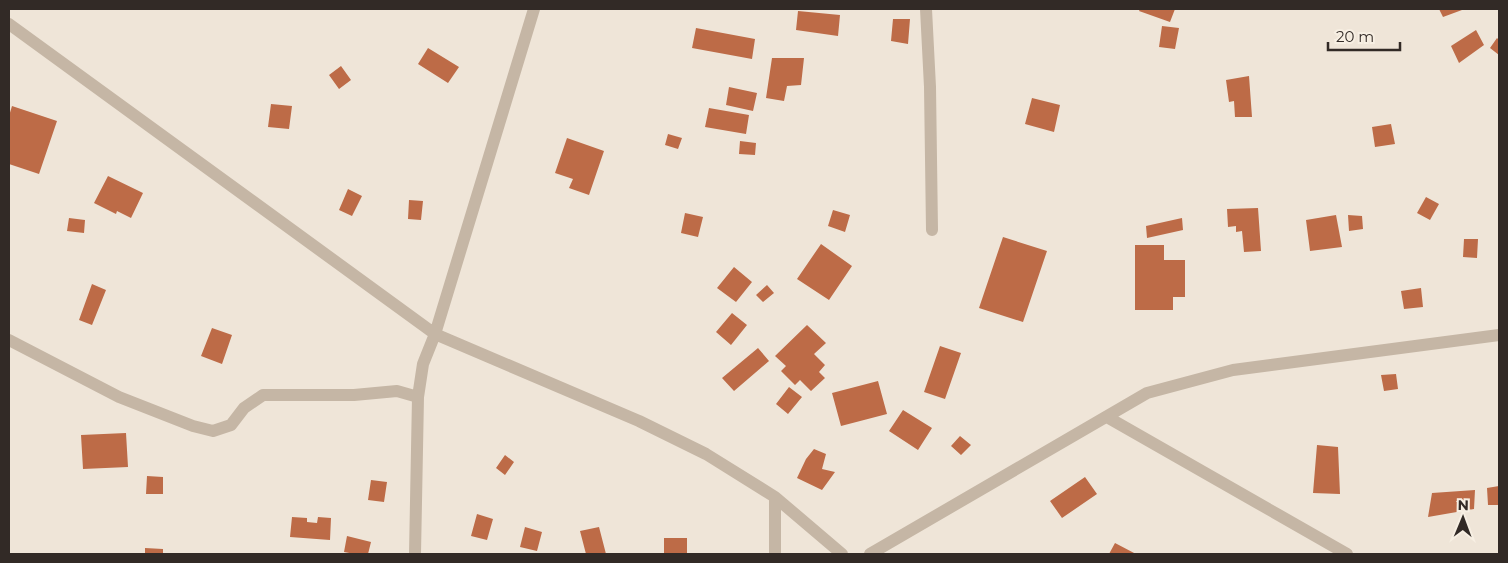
<svg xmlns="http://www.w3.org/2000/svg" width="1508" height="563" viewBox="0 0 1508 563" font-family="Montserrat,sans-serif">
<style>
.building{fill:#bd6b47}
.lines{fill:none;stroke-linecap:round;stroke-linejoin:round}
.minor{stroke:#c5b6a5;stroke-width:12}
</style>
<rect width="100%" height="100%" fill="#efe5d8"/>
<!-- building -->
<path class="building" d="M 1140,9 L 1175,9 L 1170,22 L 1139,11 Z
M 1439,9 L 1461,9 L 1462,10 L 1443,17 Z
M 798,11 L 840,15 L 838,36 L 796,30 Z
M 893,19 L 910,19 L 908,44 L 891,41 Z
M 1162,26 L 1179,28 L 1175,49 L 1159,47 Z
M 696,28 L 755,39 L 752,59 L 692,48 Z
M 1476,30 L 1484,45 L 1459,63 L 1451,46 Z
M 1497,38 L 1499,40 L 1499,55 L 1490,48 Z
M 428,48 L 459,67 L 448,83 L 418,64 Z
M 772,58 L 804,58 L 801,85 L 787,86 L 784,101 L 766,98 Z
M 341,66 L 351,80 L 339,89 L 329,75 Z
M 1249,76 L 1252,117 L 1235,117 L 1234,101 L 1229,102 L 1226,80 Z
M 729,87 L 757,93 L 753,111 L 726,105 Z
M 1032,98 L 1060,105 L 1054,132 L 1025,124 Z
M 271,104 L 292,106 L 289,129 L 268,127 Z
M 12,106 L 57,121 L 39,174 L 9,164 L 9,116 Z
M 709,108 L 749,115 L 746,134 L 705,127 Z
M 1391,124 L 1395,144 L 1375,147 L 1372,127 Z
M 668,134 L 682,138 L 678,149 L 665,145 Z
M 567,138 L 604,151 L 589,195 L 569,188 L 573,179 L 555,173 Z
M 740,141 L 756,143 L 755,155 L 739,154 Z
M 108,176 L 143,193 L 131,218 L 117,211 L 116,214 L 94,203 Z
M 348,189 L 362,196 L 352,216 L 339,210 Z
M 1426,197 L 1439,204 L 1430,220 L 1417,213 Z
M 409,200 L 423,201 L 421,220 L 408,219 Z
M 1258,208 L 1261,251 L 1244,252 L 1242,231 L 1236,232 L 1236,226 L 1228,227 L 1227,209 Z
M 833,210 L 850,215 L 845,232 L 828,226 Z
M 685,213 L 703,217 L 698,237 L 681,233 Z
M 1336,215 L 1342,247 L 1310,251 L 1306,220 Z
M 1348,215 L 1362,216 L 1363,229 L 1349,231 Z
M 69,218 L 85,220 L 84,233 L 67,231 Z
M 1182,218 L 1183,230 L 1147,238 L 1146,226 Z
M 1003,237 L 1047,251 L 1023,322 L 979,308 Z
M 1464,239 L 1478,239 L 1477,258 L 1463,257 Z
M 821,244 L 852,266 L 829,300 L 797,279 Z
M 1135,245 L 1164,245 L 1164,260 L 1185,260 L 1185,297 L 1173,297 L 1173,310 L 1135,310 Z
M 734,267 L 752,282 L 736,302 L 717,288 Z
M 92,284 L 106,290 L 92,325 L 79,320 Z
M 767,285 L 774,293 L 763,302 L 756,295 Z
M 1421,288 L 1423,307 L 1404,309 L 1401,291 Z
M 732,313 L 747,325 L 731,345 L 716,332 Z
M 807,325 L 826,343 L 814,354 L 825,365 L 819,372 L 825,378 L 811,391 L 800,380 L 795,385 L 781,371 L 786,366 L 775,356 Z
M 212,328 L 232,335 L 222,364 L 201,356 Z
M 940,346 L 961,353 L 945,399 L 924,392 Z
M 758,348 L 769,361 L 734,391 L 722,378 Z
M 1396,374 L 1398,389 L 1384,391 L 1381,375 Z
M 878,381 L 887,414 L 841,426 L 832,393 Z
M 789,387 L 802,397 L 788,414 L 776,404 Z
M 903,410 L 932,428 L 918,450 L 889,431 Z
M 126,433 L 128,467 L 83,469 L 81,435 Z
M 960,436 L 971,445 L 961,455 L 951,446 Z
M 1317,445 L 1338,447 L 1340,494 L 1313,493 Z
M 814,449 L 826,454 L 822,469 L 835,472 L 822,490 L 797,478 L 806,459 Z
M 505,455 L 514,462 L 505,475 L 496,468 Z
M 147,476 L 163,477 L 163,494 L 146,494 Z
M 1085,477 L 1097,494 L 1062,518 L 1050,501 Z
M 371,480 L 387,482 L 384,502 L 368,500 Z
M 1499,486 L 1499,505 L 1488,505 L 1487,488 Z
M 1475,490 L 1474,509 L 1428,517 L 1432,493 Z
M 477,514 L 493,519 L 487,540 L 471,536 Z
M 292,517 L 307,518 L 307,522 L 317,523 L 318,517 L 331,518 L 330,540 L 290,537 Z
M 525,527 L 542,532 L 537,551 L 520,547 Z
M 599,527 L 606,554 L 586,554 L 580,531 Z
M 347,536 L 371,542 L 368,554 L 355,554 L 344,552 Z
M 664,538 L 687,538 L 687,554 L 664,554 Z
M 1115,543 L 1136,554 L 1109,554 Z
M 145,548 L 163,549 L 163,554 L 145,554 Z"/>
<g class="lines">
<!-- minor -->
<path class="minor" d="M 926,9 L 930,87 L 932,230
M 9,24 L 435,334 L 639,421 L 706,454 L 775,497 L 842,554
M 9,340 L 119,397 L 193,426 L 213,431 L 231,425 L 244,408 L 263,395 L 354,395 L 397,391 L 418,397
M 1107,417 L 1347,554
M 775,497 L 775,554
M 415,554 L 418,397 L 423,364 L 435,334 L 534,9
M 870,554 L 1147,393 L 1233,370 L 1499,335"/>
</g>
<!-- border -->
<rect width="1508" height="563" fill="none" stroke="#322a26" stroke-width="20"/>
<!-- north arrow -->
<g transform="translate(1463 518) rotate(1)" stroke="#f7efe3" stroke-width="4" paint-order="stroke">
<path d="M0-4L9 19L0 12L-9 19Z" fill="#322a26"/>
<text y="-8" font-size="14" font-weight="bold" text-anchor="middle" fill="#322a26">N</text>
</g>
<!-- scale -->
<path d="M1328 42v8h72v-8" fill="none" stroke="#322a26" stroke-width="2.5"/>
<text x="1336" y="42" font-size="15" fill="#322a26" stroke="#f7efe3" stroke-width="4" paint-order="stroke">20 m</text>
</svg>
